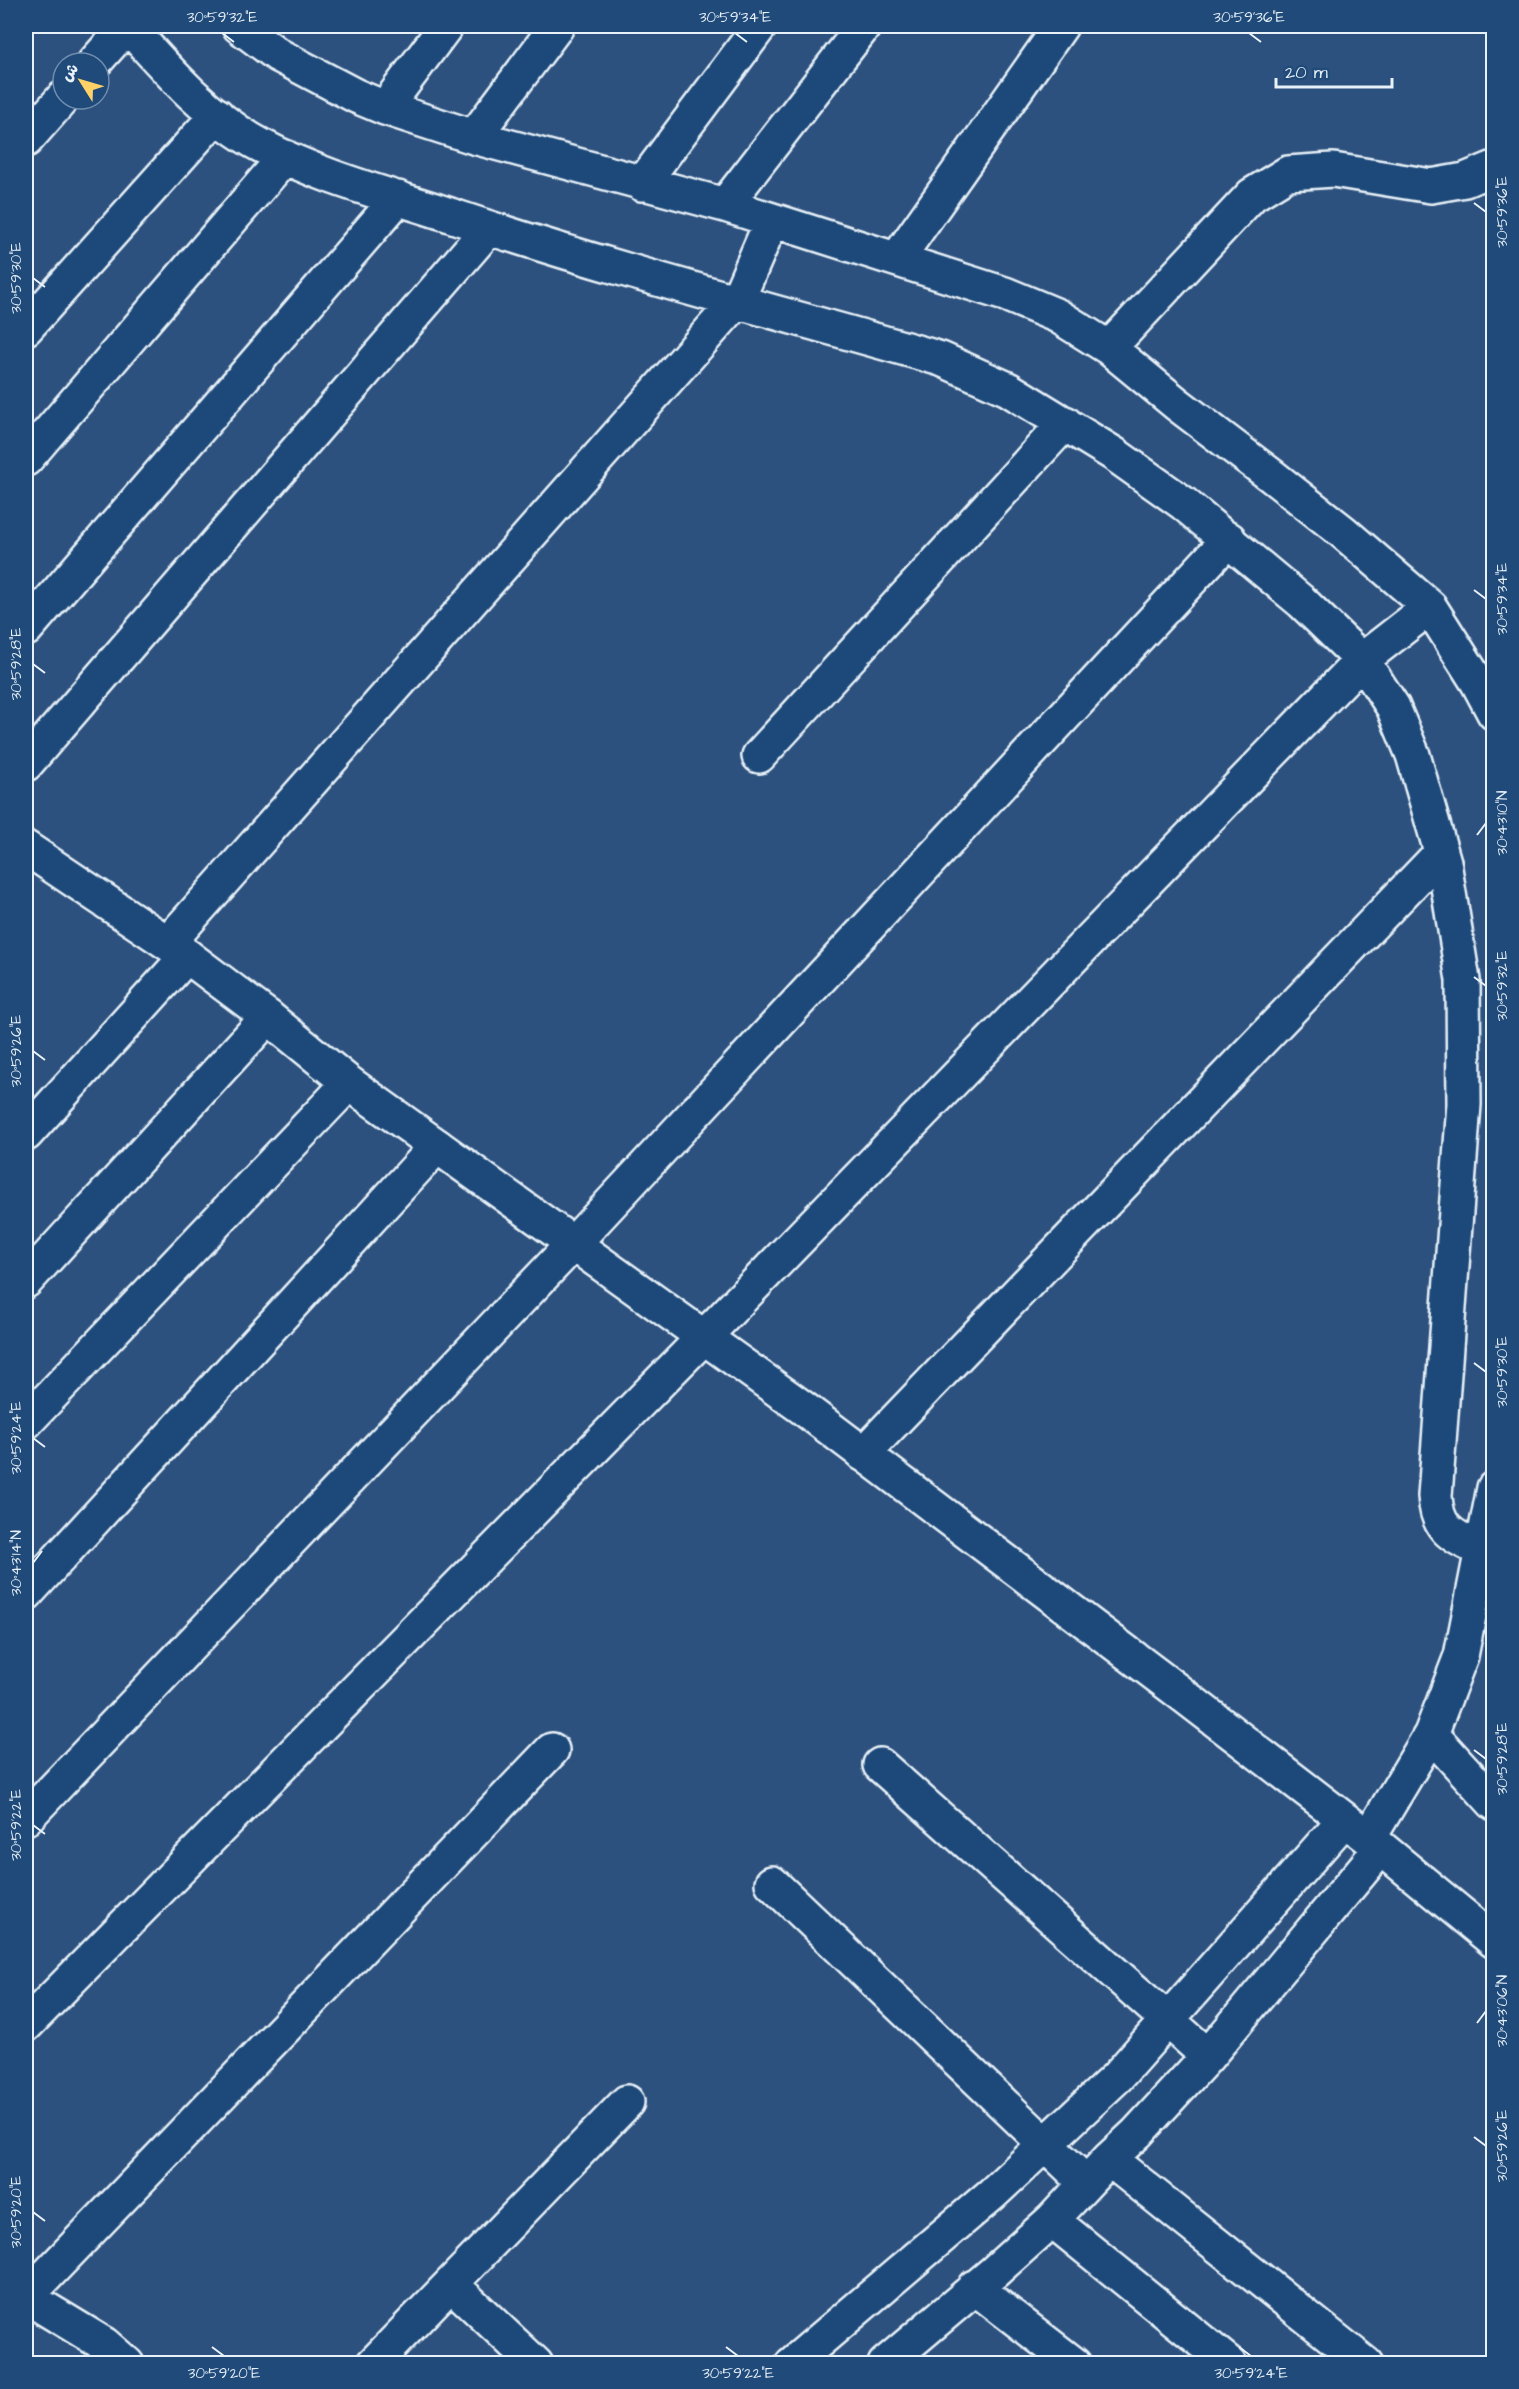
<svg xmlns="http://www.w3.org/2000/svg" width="1519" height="2389" viewBox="0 0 1519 2389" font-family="'Architects Daughter','Playpen Sans Arabic',sans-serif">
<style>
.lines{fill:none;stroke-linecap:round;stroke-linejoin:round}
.minor-casing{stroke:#e8f1f8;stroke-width:38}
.primary-casing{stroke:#e8f1f8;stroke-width:38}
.minor{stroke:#1f4a7a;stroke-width:33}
.primary{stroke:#1f4a7a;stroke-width:33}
.ticks{fill:none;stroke:#e8f1f8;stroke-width:2}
.neatline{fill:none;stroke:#e8f1f8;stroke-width:2}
.ticks-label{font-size:15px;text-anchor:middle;fill:#e8f1f8}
</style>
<rect width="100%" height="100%" fill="#2d517e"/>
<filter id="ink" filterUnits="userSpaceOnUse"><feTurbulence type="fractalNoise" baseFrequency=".0167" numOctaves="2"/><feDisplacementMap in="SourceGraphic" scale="12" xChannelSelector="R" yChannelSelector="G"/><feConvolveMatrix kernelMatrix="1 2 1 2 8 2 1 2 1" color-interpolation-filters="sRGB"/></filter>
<g filter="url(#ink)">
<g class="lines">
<defs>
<path id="minor" d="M 128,26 C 167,70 209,118 262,146 C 322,178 390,195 453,216 C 614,270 778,312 941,359 L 1008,389 L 1114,454 L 1183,503 L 1302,602 L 1362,660 L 1393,707 L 1413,755 L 1444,862 L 1463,980 L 1464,1104 L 1435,1496 C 1437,1532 1454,1536 1483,1551
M 239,26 L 278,55 L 356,96 L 385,108 L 474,137 L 725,205 L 1005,294 L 1058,316 L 1109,348 L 1177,404 L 1272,476 L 1343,532 L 1430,607 L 1478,683 L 1494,713
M 94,63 L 127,26
M 385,108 L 446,26
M 474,137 L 557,26
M 26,140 L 63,98
M 642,184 L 760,26
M 725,205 L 864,26
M 897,259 L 1061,26
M 26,328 L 217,115
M 1109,348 L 1252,195 L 1288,173 L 1333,170 L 1431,186 L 1465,180 L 1494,168
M 26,459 L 285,157
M 26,629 L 398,198
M 759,756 L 1065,423
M 26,764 L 489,228
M 168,943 L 737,301 L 772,220
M 26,1134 L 187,956
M 26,1281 L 268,1017
M 26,1422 L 349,1083
M 863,1454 L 1441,853
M 26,1594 L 437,1146
M 1431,1734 L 1494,1803
M 880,1765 L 1208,2056
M 26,1818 L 572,1245 L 1229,539
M 1369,1838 L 1431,1734 L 1461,1656 L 1494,1488
M 772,1883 L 1086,2183
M 26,2025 L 704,1337 L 1362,660 L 1430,607
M 1109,2159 L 1366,2364
M 1052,2220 L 1230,2364
M 451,2284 L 536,2364
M 974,2287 L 1074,2364
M 28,2295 L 552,1750
M 26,2303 L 38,2304 L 104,2344 L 127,2364
M 373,2364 L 627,2102
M 792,2364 L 992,2194 L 1117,2077 L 1344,1820
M 885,2364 L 994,2272 L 1052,2220 L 1109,2159 L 1137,2133 L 1208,2056 L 1381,1848"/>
<path id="primary" d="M 26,848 L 187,956 L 268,1017 L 349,1083 L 803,1408 L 1179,1692 L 1369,1838 L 1494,1941"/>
</defs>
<!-- minor casing -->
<use href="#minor" class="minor-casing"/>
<!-- primary casing -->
<use href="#primary" class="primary-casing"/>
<!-- minor -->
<use href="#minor" class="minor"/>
<!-- primary -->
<use href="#primary" class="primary"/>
</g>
</g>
<!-- ticks -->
<path class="ticks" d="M 222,33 L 234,42M 735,33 L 747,42M 1249,33 L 1261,42M 1474,203 L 1486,212M 33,278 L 45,287M 1474,590 L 1486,599M 33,664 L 45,673M 1477,835 L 1486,823M 1474,977 L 1486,986M 33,1051 L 45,1060M 1474,1363 L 1486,1372M 33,1438 L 45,1447M 33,1563 L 42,1551M 1474,1750 L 1486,1759M 33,1825 L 45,1834M 1477,2023 L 1486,2011M 1474,2137 L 1486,2146M 33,2212 L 45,2221M 212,2347 L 224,2356M 726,2347 L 738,2356M 1239,2347 L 1251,2356"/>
<!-- margin -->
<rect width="1519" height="2389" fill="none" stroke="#1f4a7a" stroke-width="66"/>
<!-- north arrow -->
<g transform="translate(81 81) rotate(307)"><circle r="28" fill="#1f4a7a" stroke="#6f8dac" stroke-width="1.5"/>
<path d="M0-4.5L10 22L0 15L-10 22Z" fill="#ffd166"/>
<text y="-9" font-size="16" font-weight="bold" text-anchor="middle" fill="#e8f1f8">ش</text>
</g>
<!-- scale -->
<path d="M1276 78v9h116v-9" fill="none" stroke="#e8f1f8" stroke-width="3"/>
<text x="1285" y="78" font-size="18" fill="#e8f1f8" stroke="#1f4a7a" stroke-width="4.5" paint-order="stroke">20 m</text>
<rect x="33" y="33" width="1453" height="2323" class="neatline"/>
<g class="ticks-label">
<text x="222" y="22">30°59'32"E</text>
<text x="735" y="22">30°59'34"E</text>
<text x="1249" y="22">30°59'36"E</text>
<text transform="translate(1502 212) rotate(-90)" y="5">30°59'36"E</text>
<text transform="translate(16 278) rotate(-90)" y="5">30°59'30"E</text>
<text transform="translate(1502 599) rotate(-90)" y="5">30°59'34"E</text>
<text transform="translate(16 664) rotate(-90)" y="5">30°59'28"E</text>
<text transform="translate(1502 823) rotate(-90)" y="5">30°43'10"N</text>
<text transform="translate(1502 986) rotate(-90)" y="5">30°59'32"E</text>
<text transform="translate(16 1051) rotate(-90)" y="5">30°59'26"E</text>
<text transform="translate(1502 1372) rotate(-90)" y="5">30°59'30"E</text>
<text transform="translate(16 1438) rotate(-90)" y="5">30°59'24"E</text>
<text transform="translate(16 1563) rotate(-90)" y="5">30°43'14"N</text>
<text transform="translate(1502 1759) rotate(-90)" y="5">30°59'28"E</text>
<text transform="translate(16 1825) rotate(-90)" y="5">30°59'22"E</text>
<text transform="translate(1502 2011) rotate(-90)" y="5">30°43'06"N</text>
<text transform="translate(1502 2146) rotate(-90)" y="5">30°59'26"E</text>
<text transform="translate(16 2212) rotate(-90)" y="5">30°59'20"E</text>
<text x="224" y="2378">30°59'20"E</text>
<text x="738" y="2378">30°59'22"E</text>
<text x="1251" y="2378">30°59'24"E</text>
</g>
</svg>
